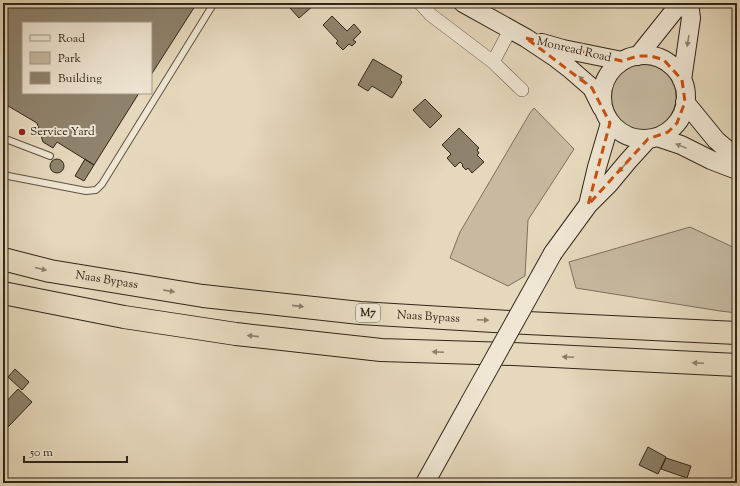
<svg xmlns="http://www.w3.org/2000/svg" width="740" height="486" viewBox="0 0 740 486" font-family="'Sorts Mill Goudy',serif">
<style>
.green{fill:#c7baa0;stroke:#7c705c}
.building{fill:#8f836d;stroke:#302618}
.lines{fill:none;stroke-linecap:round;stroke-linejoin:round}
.lane-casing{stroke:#5e5241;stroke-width:8}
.street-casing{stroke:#5e5241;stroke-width:14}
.secondary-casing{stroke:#302618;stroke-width:20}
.highway-casing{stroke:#302618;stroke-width:24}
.lane{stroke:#efe6d3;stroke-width:6}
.street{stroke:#efe6d3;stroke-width:13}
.secondary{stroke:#efe6d3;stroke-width:18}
.highway{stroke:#e6d8bc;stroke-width:22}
.secondary-bridge-casing{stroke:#302618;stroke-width:20;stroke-linecap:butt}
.secondary-bridge{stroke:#efe6d3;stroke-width:18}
.oneway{fill:#908676}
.oneway2{fill:#8b7f6a}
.marked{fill:none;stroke:#cc510e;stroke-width:3;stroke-dasharray:8 5;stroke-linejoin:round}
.poi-dot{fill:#8f2418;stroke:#efe6d3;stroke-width:1.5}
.labels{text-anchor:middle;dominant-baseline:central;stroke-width:4;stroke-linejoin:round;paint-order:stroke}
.shield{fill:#efe6d3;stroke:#696050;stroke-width:1}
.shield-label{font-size:11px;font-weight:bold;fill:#302618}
.street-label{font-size:12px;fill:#302618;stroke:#efe6d3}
.poi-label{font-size:12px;fill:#302618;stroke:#efe6d3;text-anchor:start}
</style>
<rect width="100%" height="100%" fill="#e6d8bc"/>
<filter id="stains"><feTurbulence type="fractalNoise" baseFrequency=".005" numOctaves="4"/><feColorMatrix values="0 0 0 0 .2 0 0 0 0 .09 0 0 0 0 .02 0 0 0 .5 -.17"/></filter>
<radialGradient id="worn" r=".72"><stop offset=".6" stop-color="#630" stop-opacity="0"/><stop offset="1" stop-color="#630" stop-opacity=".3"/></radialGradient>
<!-- green -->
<path class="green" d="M610 97a33 33 0 1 1 66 0a33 33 0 1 1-66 0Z
M 534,108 L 574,149 L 528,220 L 525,276 L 508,286 L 450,258 L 460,232 L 530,113 Z
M 690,227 L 737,249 L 737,313 L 720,311 L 576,288 L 569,262 Z"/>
<!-- building -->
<path class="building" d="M 3,3 L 197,3 L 151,75 L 151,23 L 23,23 L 23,93 L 139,93 L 94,165 L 57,142 L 53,148 L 43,142 L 37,123 L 3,103 Z
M 296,3 L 312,3 L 314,5 L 299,18 L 290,8 Z
M 332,16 L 347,31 L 354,24 L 361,32 L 353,40 L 356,42 L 352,46 L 349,44 L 343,50 L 336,43 L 338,41 L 323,25 Z
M 373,59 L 402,76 L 400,80 L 402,82 L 392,98 L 372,86 L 368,91 L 358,85 Z
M 425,99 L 442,116 L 430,128 L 413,110 Z
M 459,128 L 479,148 L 477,150 L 479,153 L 477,155 L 484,162 L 472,173 L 468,168 L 466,170 L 462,166 L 463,165 L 460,162 L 455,167 L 447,158 L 451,154 L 442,145 Z
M 85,159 L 94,165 L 84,181 L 75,176 Z
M50 166a7 7 0 1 1 14 0a7 7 0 1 1-14 0Z
M 15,369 L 29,382 L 22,390 L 8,377 Z
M 18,389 L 32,402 L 8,427 L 3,423 L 3,405 Z
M 648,447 L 666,457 L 658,474 L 639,465 Z
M 666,458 L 691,466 L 687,478 L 661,469 Z"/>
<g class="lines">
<defs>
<path id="lane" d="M 3,138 L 50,156
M 3,175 L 86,191 L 96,190 L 102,184 L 214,3"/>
<path id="street" d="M 420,3 L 431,15 L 493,62 L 522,90
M 493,62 L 510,30"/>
<path id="secondary" d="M 463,3 L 526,38 L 556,58 L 569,68 L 592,88 L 602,108
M 542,43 L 563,49 L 622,61
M602 97a42 42 0 1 1 84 0a42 42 0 1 1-84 0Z
M 638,56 L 674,11 L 682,3
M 682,80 L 691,18 L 689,3
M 685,102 L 716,140 L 737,158
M 657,137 L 681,145 L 711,160 L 737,170
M 588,205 L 597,167 L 610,123
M 553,253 L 588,205 L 608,185 L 628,161 L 648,139
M 425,483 L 470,402"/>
<g id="highway">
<path id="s1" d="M 3,259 L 50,271 L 203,296 L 360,313 L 527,323 L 737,333"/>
<path d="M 3,293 L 124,317 L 236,334 L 381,350 L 513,354 L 737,365"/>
</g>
</defs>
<!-- lane casing -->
<use href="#lane" class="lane-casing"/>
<!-- street casing -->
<use href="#street" class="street-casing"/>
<!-- secondary casing -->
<use href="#secondary" class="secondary-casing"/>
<!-- highway casing -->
<use href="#highway" class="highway-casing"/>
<!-- lane -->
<use href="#lane" class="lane"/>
<!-- street -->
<use href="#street" class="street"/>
<!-- secondary -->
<use href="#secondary" class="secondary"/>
<!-- highway -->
<use href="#highway" class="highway"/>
<defs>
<path id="secondary-bridge" d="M 470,402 L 553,253"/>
</defs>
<!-- secondary-bridge casing -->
<use href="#secondary-bridge" class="secondary-bridge-casing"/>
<!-- secondary-bridge -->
<use href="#secondary-bridge" class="secondary-bridge"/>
</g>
<!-- one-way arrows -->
<defs><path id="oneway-solid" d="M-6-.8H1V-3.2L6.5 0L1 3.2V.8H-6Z"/></defs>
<g class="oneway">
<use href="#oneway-solid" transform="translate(688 41) rotate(99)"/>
<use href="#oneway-solid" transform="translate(583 80) rotate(-139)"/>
<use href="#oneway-solid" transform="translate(681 146) rotate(-158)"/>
<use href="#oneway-solid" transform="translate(622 168) rotate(130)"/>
</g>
<g class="oneway2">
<use href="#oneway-solid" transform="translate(41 269) rotate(14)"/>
<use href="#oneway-solid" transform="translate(169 291) rotate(9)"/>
<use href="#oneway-solid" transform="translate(298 306) rotate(6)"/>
<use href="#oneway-solid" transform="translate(483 320) rotate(3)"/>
<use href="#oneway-solid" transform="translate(253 336) rotate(-174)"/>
<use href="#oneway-solid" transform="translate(438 352) rotate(-178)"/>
<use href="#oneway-solid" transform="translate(568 357) rotate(-177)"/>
<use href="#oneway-solid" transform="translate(698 363) rotate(-177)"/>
</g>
<!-- marked area -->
<path class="marked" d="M 526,38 L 622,61 L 638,56 L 651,56 L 664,60 L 682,80 L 685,102 L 677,123 L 668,132 L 648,139 L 588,205 L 610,123 L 592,88 Z"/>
<!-- markers -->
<circle class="poi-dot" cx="22" cy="132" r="4"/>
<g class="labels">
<!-- shield labels -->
<rect class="shield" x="356" y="304" width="24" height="18" rx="3"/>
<g class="shield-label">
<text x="368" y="313">M7</text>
</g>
<!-- street labels -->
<g class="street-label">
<text transform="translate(574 50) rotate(13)">Monread Road</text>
<text stroke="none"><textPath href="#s1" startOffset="106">Naas Bypass</textPath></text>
<text stroke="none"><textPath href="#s1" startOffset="430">Naas Bypass</textPath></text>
</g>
<!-- poi labels -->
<g class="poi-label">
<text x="30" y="132">Service Yard</text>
</g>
</g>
<!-- margin -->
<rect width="740" height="486" fill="none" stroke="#e6d8bc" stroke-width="16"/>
<rect x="4" y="4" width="732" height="478" fill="none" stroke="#302618" stroke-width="2"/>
<rect x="8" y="8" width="724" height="470" fill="none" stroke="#302618"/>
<!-- legend -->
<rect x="22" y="22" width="130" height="72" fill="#efe6d3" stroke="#a39988"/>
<rect x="30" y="35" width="20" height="6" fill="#efe6d3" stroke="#a39988"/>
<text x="58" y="42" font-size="12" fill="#302618">Road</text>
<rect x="30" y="52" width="20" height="12" fill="#c7baa0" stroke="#a39988"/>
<text x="58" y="62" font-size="12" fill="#302618">Park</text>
<rect x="30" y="72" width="20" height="12" fill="#8f836d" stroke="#a39988"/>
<text x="58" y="82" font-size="12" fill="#302618">Building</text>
<!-- scale -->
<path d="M24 456v6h103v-6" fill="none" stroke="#302618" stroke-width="2"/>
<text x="30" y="456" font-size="12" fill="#302618" stroke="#efe6d3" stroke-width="3" paint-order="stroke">50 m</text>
<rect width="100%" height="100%" filter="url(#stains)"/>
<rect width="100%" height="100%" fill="url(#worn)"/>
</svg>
